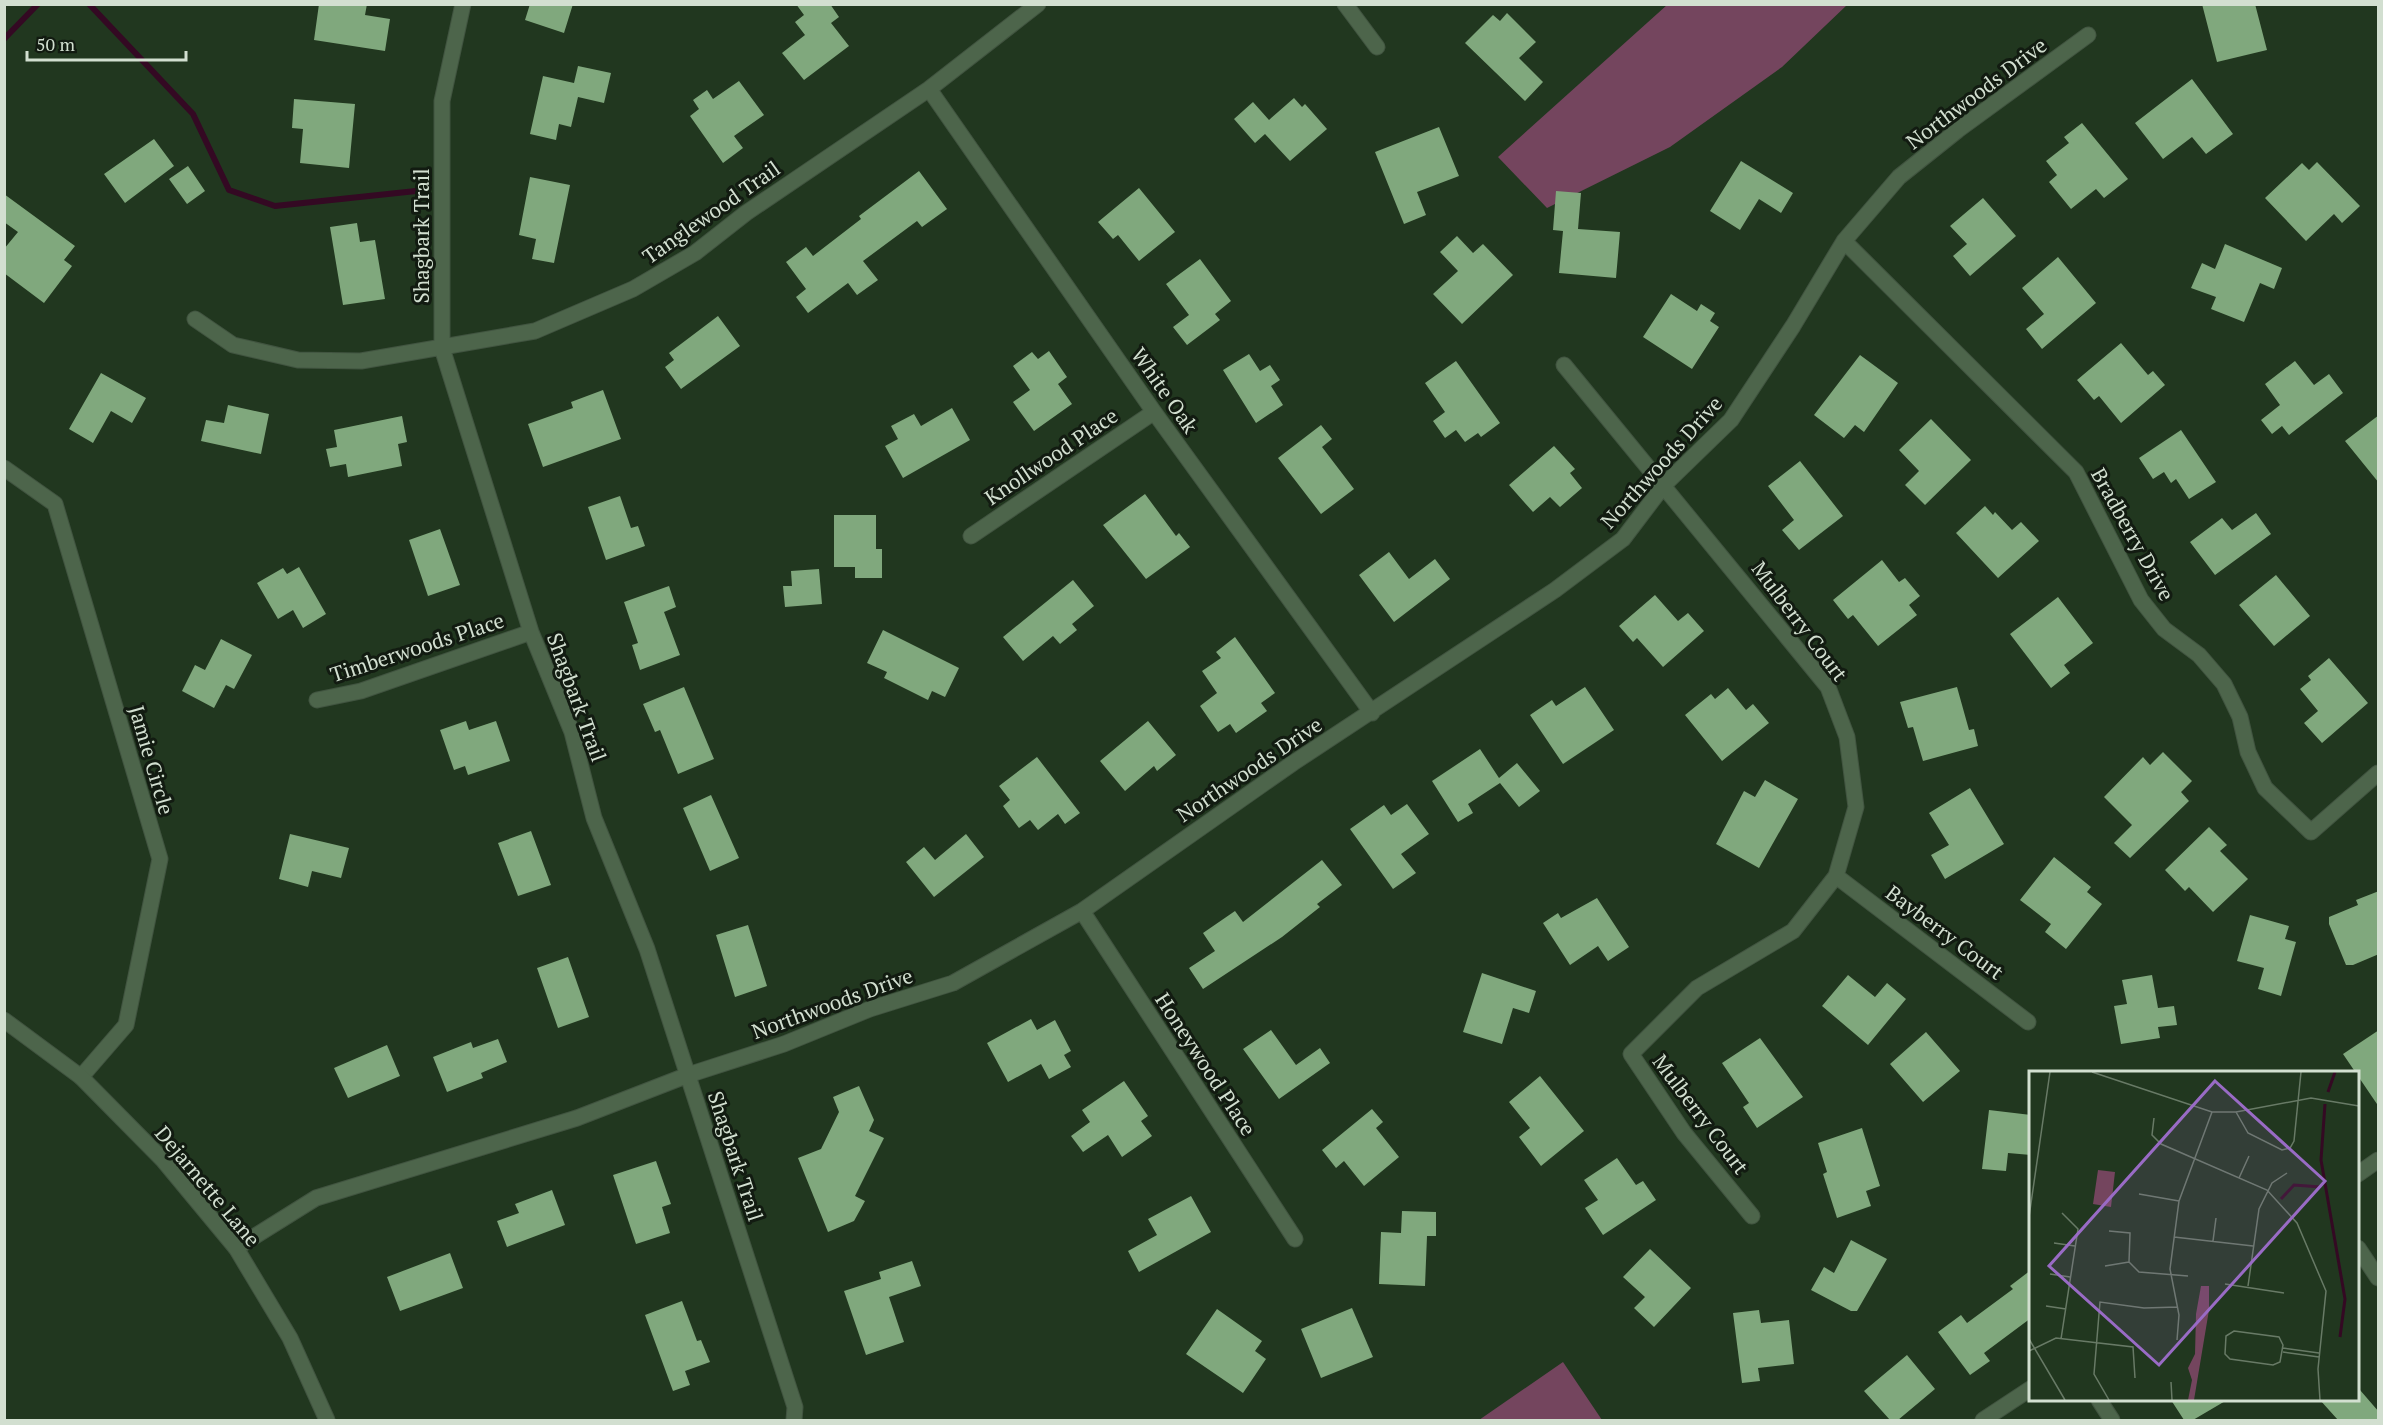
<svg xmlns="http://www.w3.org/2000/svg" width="2383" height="1425" viewBox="0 0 2383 1425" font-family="'PT Serif',serif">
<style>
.green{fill:#74455e}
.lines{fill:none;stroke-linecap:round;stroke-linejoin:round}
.stream{stroke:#340923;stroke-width:6}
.building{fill:#80a87d}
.street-casing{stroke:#415440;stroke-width:17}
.secondary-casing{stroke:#415440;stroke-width:17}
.street{stroke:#4d654b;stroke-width:15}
.secondary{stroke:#4d654b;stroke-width:15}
.labels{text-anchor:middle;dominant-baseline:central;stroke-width:6;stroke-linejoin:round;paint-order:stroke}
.street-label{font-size:21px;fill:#d2dfd0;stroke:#121b11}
.inset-river{fill:none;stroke:#340923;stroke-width:3}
.inset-road{fill:none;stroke:#687a66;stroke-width:1.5}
.view{fill:#996bc5;fill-opacity:0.15;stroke:#996bc5;stroke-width:3}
.inset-edge{fill:none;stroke:#d2dfd0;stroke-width:3}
</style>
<rect width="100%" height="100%" fill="#21371f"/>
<!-- green -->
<path class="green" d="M 1667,5 L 1847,5 L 1782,67 L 1670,147 L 1547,208 L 1498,157 Z
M 1563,1362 L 1602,1420 L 1479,1420 Z"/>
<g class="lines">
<!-- stream -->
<path class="stream" d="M 89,4 L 193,114 L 229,190 L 275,206 L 416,191
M 4,39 L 38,4"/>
</g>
<!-- building -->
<path class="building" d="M 319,4 L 367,4 L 365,15 L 390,19 L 385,51 L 314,40 Z
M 530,4 L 573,4 L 564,33 L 525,20 Z
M 796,4 L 830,4 L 839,17 L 831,23 L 849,46 L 804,80 L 782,53 L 805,35 L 795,22 L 804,15 Z
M 2202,4 L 2255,4 L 2267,50 L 2217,62 Z
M 1507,13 L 1536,42 L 1519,58 L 1543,82 L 1525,101 L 1465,43 L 1493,15 L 1500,21 Z
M 578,66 L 611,73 L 604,103 L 578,97 L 571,127 L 559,124 L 556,140 L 530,134 L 543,76 L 574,83 Z
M 2192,79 L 2233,134 L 2206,154 L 2192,137 L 2163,159 L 2135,123 Z
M 739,81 L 764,115 L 734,136 L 743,148 L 723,163 L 690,116 L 699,109 L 693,100 L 707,90 L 713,99 Z
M 1294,98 L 1302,107 L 1305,104 L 1327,129 L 1290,161 L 1265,134 L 1255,143 L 1234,119 L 1253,102 L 1269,120 Z
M 294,99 L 355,104 L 349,168 L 300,163 L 303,129 L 292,128 Z
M 2082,123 L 2128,179 L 2104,198 L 2096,189 L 2071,209 L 2049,182 L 2057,175 L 2046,161 L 2069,143 L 2064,137 Z
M 1439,127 L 1459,176 L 1417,192 L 1426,215 L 1404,224 L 1375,152 Z
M 154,139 L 174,166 L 125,203 L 104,174 Z
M 1741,161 L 1793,193 L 1781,213 L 1759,199 L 1740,230 L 1710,211 Z
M 2317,162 L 2360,206 L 2342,223 L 2334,214 L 2306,241 L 2265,198 L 2302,163 L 2309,170 Z
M 188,166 L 205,191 L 187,204 L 169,179 Z
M 919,171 L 947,209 L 922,227 L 917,221 L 863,261 L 878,280 L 857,295 L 848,283 L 808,313 L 796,297 L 806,289 L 786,262 L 806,247 L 813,256 L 861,219 L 859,216 Z
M 530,177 L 570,185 L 554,263 L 532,259 L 536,239 L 519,235 Z
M 1139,188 L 1175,232 L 1139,261 L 1118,235 L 1113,239 L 1098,222 Z
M 1556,191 L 1581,193 L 1578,229 L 1620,232 L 1616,278 L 1559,273 L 1563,231 L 1553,230 Z
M 4,194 L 75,246 L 64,260 L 72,266 L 44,303 L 4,273 L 4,249 L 18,232 L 4,222 Z
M 1983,198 L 2016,236 L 1970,276 L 1953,256 L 1967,244 L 1950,226 Z
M 357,223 L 360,242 L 375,240 L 385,299 L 343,305 L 330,227 Z
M 1457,236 L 1473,253 L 1483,244 L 1513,275 L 1462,324 L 1433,294 L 1458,271 L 1440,252 Z
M 2225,244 L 2282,268 L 2274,289 L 2260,283 L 2244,322 L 2211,309 L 2216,297 L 2191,288 L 2202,263 L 2215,269 Z
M 2058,257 L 2096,303 L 2042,349 L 2026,329 L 2044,314 L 2022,288 Z
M 1200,259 L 1231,301 L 1215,314 L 1220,320 L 1187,345 L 1173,327 L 1189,315 L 1166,284 Z
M 1671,294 L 1697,311 L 1701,304 L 1715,313 L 1710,321 L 1719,327 L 1692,369 L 1643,337 Z
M 718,316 L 740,346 L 681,389 L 665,367 L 674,360 L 669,353 Z
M 2121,343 L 2148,375 L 2153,371 L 2165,385 L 2121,423 L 2099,396 L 2094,400 L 2077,380 Z
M 1049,351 L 1067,377 L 1058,384 L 1072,404 L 1034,431 L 1013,402 L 1030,390 L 1013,366 L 1032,352 L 1038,359 Z
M 1249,354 L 1260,371 L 1270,365 L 1280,380 L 1271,386 L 1283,405 L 1256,423 L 1223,370 Z
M 1860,355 L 1898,383 L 1864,432 L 1855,425 L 1844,438 L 1814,415 Z
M 1456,361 L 1500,423 L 1481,437 L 1478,433 L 1465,442 L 1456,430 L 1445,438 L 1433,421 L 1445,412 L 1425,383 Z
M 2295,361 L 2314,385 L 2329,374 L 2343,393 L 2289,435 L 2282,426 L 2272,434 L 2261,420 L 2280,405 L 2265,384 Z
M 101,373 L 146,398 L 132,423 L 111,411 L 93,443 L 69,429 Z
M 603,390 L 621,439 L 543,467 L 528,424 L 573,408 L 571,402 Z
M 228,405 L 269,414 L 261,454 L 201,441 L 206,420 L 224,423 Z
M 952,408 L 970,440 L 903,478 L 885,446 L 898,439 L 891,426 L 914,414 L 921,426 Z
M 2379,415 L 2379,483 L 2345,441 Z
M 402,416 L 407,442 L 398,444 L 402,466 L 348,477 L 346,464 L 330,467 L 326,449 L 337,447 L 334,430 Z
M 1931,419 L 1971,460 L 1925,505 L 1905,485 L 1919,471 L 1899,450 Z
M 1321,425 L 1332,439 L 1322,447 L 1354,489 L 1321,514 L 1278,458 Z
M 2181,430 L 2216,482 L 2189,499 L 2176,479 L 2171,483 L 2164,472 L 2153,479 L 2139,458 Z
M 1554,446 L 1575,469 L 1570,473 L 1582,488 L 1560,507 L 1550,497 L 1533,512 L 1509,485 Z
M 1800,461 L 1843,516 L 1799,550 L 1782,530 L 1794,520 L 1768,486 Z
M 1145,494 L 1176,536 L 1179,533 L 1190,547 L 1146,579 L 1103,525 Z
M 620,496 L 631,528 L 638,526 L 645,546 L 606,560 L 588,507 Z
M 1985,506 L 1993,515 L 1995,512 L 2012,530 L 2021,522 L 2039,541 L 1998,578 L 1956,533 Z
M 2256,513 L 2271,534 L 2215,575 L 2190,542 L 2222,518 L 2232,530 Z
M 834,515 L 876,515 L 876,549 L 882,549 L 882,578 L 855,578 L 855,567 L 834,567 Z
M 440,529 L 460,585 L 428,596 L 409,540 Z
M 1389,552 L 1409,579 L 1435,559 L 1450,579 L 1394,622 L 1359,575 Z
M 1882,560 L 1899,582 L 1905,578 L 1920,596 L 1909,605 L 1917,615 L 1878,646 L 1853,615 L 1848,619 L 1833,600 Z
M 299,567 L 326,614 L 303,628 L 293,610 L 278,619 L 257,583 L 283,568 L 287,574 Z
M 819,569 L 822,604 L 785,607 L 783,586 L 792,586 L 791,571 Z
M 2276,575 L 2310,616 L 2274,646 L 2239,605 Z
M 1073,580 L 1094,606 L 1072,624 L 1077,630 L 1060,644 L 1053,636 L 1023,661 L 1003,637 Z
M 669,586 L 676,607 L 664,612 L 680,655 L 640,670 L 632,645 L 638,643 L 624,602 Z
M 1655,595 L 1678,621 L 1688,613 L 1704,631 L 1663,667 L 1637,638 L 1633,642 L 1619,626 Z
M 2058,597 L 2093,643 L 2064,665 L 2070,673 L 2051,688 L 2010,634 Z
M 883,630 L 959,668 L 945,697 L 932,691 L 928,700 L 884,678 L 887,672 L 867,663 Z
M 1235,637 L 1275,693 L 1261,703 L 1267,711 L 1236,733 L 1230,724 L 1218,732 L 1200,706 L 1217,693 L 1202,671 L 1221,658 L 1216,652 Z
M 221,639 L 252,655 L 234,689 L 226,685 L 214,708 L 182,691 L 195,665 L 205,670 Z
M 2329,658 L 2368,703 L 2322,743 L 2304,723 L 2318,711 L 2300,689 L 2311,680 L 2308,676 Z
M 684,687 L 714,759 L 678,774 L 660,730 L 655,732 L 643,704 Z
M 1585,687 L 1614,730 L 1563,764 L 1530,715 L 1552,700 L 1556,706 Z
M 1957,687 L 1969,730 L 1974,729 L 1978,746 L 1923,761 L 1913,727 L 1908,728 L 1900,702 Z
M 1728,688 L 1746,710 L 1753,704 L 1769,723 L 1722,761 L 1685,715 L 1711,694 L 1715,699 Z
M 466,721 L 469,730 L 496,721 L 510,761 L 468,775 L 465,766 L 454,770 L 440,730 Z
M 1148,721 L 1176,755 L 1157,771 L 1154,766 L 1125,791 L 1100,761 Z
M 1480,749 L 1499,778 L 1517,763 L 1540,791 L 1519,807 L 1500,783 L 1468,804 L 1473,813 L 1458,822 L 1432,781 Z
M 2163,752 L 2192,781 L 2181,792 L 2189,801 L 2130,858 L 2114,843 L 2132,825 L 2104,797 L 2143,757 L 2150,765 Z
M 1037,757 L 1080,813 L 1065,824 L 1058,814 L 1038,830 L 1030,820 L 1019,828 L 1003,806 L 1010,800 L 999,786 Z
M 1765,780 L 1798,799 L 1759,868 L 1716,844 L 1744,791 L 1755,797 Z
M 1970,788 L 2004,844 L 1945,879 L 1931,855 L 1949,845 L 1929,813 Z
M 711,795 L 739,858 L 710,871 L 683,808 Z
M 1407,804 L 1429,834 L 1401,854 L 1416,873 L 1393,889 L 1350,829 L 1384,805 L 1391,815 Z
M 2209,827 L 2227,845 L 2220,851 L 2248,879 L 2213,912 L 2189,887 L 2185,891 L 2165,870 Z
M 531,831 L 551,885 L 518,896 L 498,843 Z
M 290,834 L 349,848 L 341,878 L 312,871 L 308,887 L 279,879 Z
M 966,834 L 984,857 L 934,897 L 906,862 L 924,847 L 935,860 Z
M 2054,857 L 2091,887 L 2087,892 L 2102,904 L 2066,949 L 2045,932 L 2051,924 L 2020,900 Z
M 1322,860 L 1342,885 L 1317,904 L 1320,907 L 1282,937 L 1203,989 L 1189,968 L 1215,951 L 1203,933 L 1235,911 L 1243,922 Z
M 2379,891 L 2379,954 L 2353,965 L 2346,965 L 2329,924 L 2329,917 L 2358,905 L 2356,900 Z
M 1597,898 L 1629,947 L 1608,961 L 1598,946 L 1570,965 L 1543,923 L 1558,913 L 1561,918 Z
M 2250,915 L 2289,926 L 2285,939 L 2296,942 L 2281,996 L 2258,989 L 2264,968 L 2237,961 Z
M 748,925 L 767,986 L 735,997 L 716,935 Z
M 568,957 L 589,1017 L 558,1028 L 537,968 Z
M 1482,973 L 1536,991 L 1529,1013 L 1513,1008 L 1502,1044 L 1463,1032 Z
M 1848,975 L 1875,997 L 1887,983 L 1906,999 L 1868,1045 L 1822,1006 Z
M 2152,975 L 2158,1008 L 2174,1006 L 2177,1025 L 2158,1027 L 2160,1038 L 2121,1044 L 2114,1006 L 2127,1004 L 2122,980 Z
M 1031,1019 L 1037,1030 L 1055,1020 L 1071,1051 L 1064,1055 L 1071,1067 L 1049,1079 L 1041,1064 L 1008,1082 L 987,1043 Z
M 1271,1030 L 1296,1065 L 1320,1048 L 1330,1063 L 1279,1099 L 1243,1049 Z
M 2379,1030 L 2379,1107 L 2343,1054 Z
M 1926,1032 L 1960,1071 L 1923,1102 L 1890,1064 Z
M 1760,1038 L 1803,1097 L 1757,1128 L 1743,1107 L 1749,1103 L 1722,1063 Z
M 498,1039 L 507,1062 L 481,1073 L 483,1078 L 447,1092 L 433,1057 L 471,1042 L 473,1048 Z
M 387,1045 L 400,1076 L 348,1098 L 334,1068 Z
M 1540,1076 L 1584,1131 L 1541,1166 L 1519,1137 L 1530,1128 L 1509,1102 Z
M 1124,1081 L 1148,1116 L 1141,1121 L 1152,1136 L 1122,1157 L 1108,1135 L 1083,1152 L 1071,1136 L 1090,1122 L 1082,1110 Z
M 859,1086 L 874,1120 L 869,1131 L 884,1138 L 855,1196 L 865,1201 L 854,1221 L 828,1232 L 798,1158 L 821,1149 L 839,1112 L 833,1097 Z
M 1372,1109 L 1383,1122 L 1376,1128 L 1399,1157 L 1364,1186 L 1344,1161 L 1336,1168 L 1322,1150 Z
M 1989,1110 L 2031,1115 L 2031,1155 L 2008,1153 L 2006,1171 L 1982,1169 Z
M 1862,1128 L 1880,1186 L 1866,1191 L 1871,1206 L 1837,1218 L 1823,1174 L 1827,1172 L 1818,1143 Z
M 1617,1158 L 1636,1185 L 1643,1181 L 1656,1200 L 1603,1235 L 1585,1208 L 1598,1200 L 1584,1180 Z
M 656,1161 L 671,1204 L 662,1207 L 670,1233 L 636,1244 L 613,1175 Z
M 552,1190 L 565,1225 L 507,1247 L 497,1221 L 519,1213 L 515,1204 Z
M 1191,1196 L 1211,1232 L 1139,1272 L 1128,1251 L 1157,1235 L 1148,1219 Z
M 1402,1211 L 1436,1212 L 1436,1236 L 1427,1236 L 1425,1286 L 1379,1284 L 1381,1232 L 1401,1233 Z
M 1851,1240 L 1887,1259 L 1857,1311 L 1851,1311 L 1811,1290 L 1824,1267 L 1834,1273 Z
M 1650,1249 L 1691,1288 L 1654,1327 L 1634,1308 L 1645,1297 L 1623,1277 Z
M 450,1253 L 463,1288 L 400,1311 L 387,1277 Z
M 912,1261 L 921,1286 L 889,1297 L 904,1342 L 866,1355 L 844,1291 L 881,1279 L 879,1272 Z
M 2031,1270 L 2031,1318 L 1984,1353 L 1990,1361 L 1970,1375 L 1938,1332 L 1961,1315 L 1967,1323 L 2013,1289 L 2010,1286 Z
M 682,1301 L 697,1341 L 701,1340 L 710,1362 L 685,1371 L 690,1385 L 673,1391 L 645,1315 Z
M 1352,1308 L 1373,1357 L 1321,1378 L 1301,1329 Z
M 1217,1309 L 1262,1341 L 1255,1351 L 1266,1359 L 1243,1393 L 1186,1354 Z
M 1759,1310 L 1761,1323 L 1789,1320 L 1794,1364 L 1758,1368 L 1760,1381 L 1742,1383 L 1733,1313 Z
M 1907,1355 L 1935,1389 L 1898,1420 L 1890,1420 L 1864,1391 Z
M 2360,1390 L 2379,1412 L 2379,1420 L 2338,1420 L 2320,1400 L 2358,1400 Z
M 2171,1400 L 2227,1400 L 2193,1420 L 2184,1420 Z"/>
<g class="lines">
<defs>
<path id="street" d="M 463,4 L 442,101 L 442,348 L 531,632 L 572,732 L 594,818 L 647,949 L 795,1407 L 794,1420
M 1345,4 L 1377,47
M 929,89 L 1154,412 L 1372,713
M 1844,241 L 2076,472 L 2141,600 L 2164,629 L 2199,655 L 2224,684 L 2240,717 L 2248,752 L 2265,788 L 2311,832 L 2378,773
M 195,319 L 233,345 L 298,360 L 361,361 L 535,331 L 633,289 L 695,253 L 746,213 L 929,89 L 1038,4
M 1564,365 L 1828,687 L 1847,737 L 1856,807 L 1836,876 L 1793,931 L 1697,988 L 1631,1054 L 1684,1133 L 1752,1216
M 4,468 L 55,504 L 160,859 L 126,1025 L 81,1077
M 971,536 L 1154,412
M 317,700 L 361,691 L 531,632
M 1836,876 L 2028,1022
M 1082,911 L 1295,1239
M 2358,1174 L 2378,1160
M 236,1248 L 316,1198 L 577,1118 L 688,1075 L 784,1044 L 870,1009 L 953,983 L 1082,911 L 1293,763 L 1555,590 L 1623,539 L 1664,485 L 1731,420 L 1793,326 L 1844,241 L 1899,177 L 1958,130 L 2088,35
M 2358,1248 L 2378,1278
M 2099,1400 L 2112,1420
M 1983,1420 L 2030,1389"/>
<path id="secondary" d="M 4,1020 L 81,1077 L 163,1160 L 236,1248 L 290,1338 L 327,1420"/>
</defs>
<!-- street casing -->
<use href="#street" class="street-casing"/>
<!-- secondary casing -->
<use href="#secondary" class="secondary-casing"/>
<!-- street -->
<use href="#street" class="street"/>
<!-- secondary -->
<use href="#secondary" class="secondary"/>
</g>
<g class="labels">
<!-- street labels -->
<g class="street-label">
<text transform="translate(1976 93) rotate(-37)">Northwoods Drive</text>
<text transform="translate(711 212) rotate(-35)">Tanglewood Trail</text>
<text transform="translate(421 236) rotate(-90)">Shagbark Trail</text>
<text transform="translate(1165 390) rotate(55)">White Oak</text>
<text transform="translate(1051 456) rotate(-34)">Knollwood Place</text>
<text transform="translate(1661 462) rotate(-48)">Northwoods Drive</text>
<text transform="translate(2133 534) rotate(61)">Bradberry Drive</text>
<text transform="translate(1800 621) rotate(53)">Mulberry Court</text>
<text transform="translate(417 647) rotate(-18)">Timberwoods Place</text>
<text transform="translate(577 697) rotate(70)">Shagbark Trail</text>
<text transform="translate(152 760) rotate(74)">Jamie Circle</text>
<text transform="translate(1249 769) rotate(-34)">Northwoods Drive</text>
<text transform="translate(1945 932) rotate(37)">Bayberry Court</text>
<text transform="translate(832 1003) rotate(-20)">Northwoods Drive</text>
<text transform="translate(1206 1064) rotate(57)">Honeywood Place</text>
<text transform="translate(1701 1114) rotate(53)">Mulberry Court</text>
<text transform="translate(736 1156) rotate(72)">Shagbark Trail</text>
<text transform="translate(208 1186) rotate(50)">Dejarnette Lane</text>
</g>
</g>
<!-- overview -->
<g transform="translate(2029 1071)">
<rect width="330" height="330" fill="#21371f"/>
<path d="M 69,99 L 86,101 L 82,136 L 64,133 ZM 172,215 L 180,215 L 180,239 L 165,329 L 159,329 L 163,309 L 159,297 L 166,283 L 167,243 Z" fill="#74455e"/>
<path class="inset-river" d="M 299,21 L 306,1M 296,33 L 292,89 L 316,228 L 311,266M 252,128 L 265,114 L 292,116"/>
<path class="inset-road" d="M 63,1 L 183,41 L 207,41 L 282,27 L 330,35M 207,41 L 219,62 L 253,79 L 261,77 L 265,70 L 272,1M 125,47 L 123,64 L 132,73 L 238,119 L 268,152 L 297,220 L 289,298 L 291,329M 210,107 L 220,85M 110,123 L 150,130M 0,146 L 21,1M 80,160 L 101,162 L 100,191 L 110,201 L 159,205M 145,166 L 224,175M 184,170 L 187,147M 25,172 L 46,175M 76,195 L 100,191M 21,203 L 41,206M 196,213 L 255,222M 219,215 L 230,138 L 243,112 L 258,102M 17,235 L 37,238M 205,260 L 250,266 L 254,274 L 251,291 L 244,294 L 201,288 L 196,283 L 197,265 ZM 0,268 L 36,329M 32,268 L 49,158 L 33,142M 148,269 L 150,244 L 141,198 L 150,130 L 183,41M 254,277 L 290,282M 0,280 L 27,267 L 104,276 L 106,307M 254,281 L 290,286M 142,311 L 143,329M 80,329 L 65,303 L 71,231 L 115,237 L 149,236"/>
<path class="view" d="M 186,10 L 296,110 L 130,294 L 20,195 Z"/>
<rect width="330" height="330" class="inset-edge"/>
</g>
<!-- border -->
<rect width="2383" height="1425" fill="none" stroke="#d2dfd0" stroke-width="12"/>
<!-- scale -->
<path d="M27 51v9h159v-9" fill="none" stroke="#d2dfd0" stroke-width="3"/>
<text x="36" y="51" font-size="18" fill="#d2dfd0" stroke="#121b11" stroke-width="4.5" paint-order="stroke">50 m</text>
</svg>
